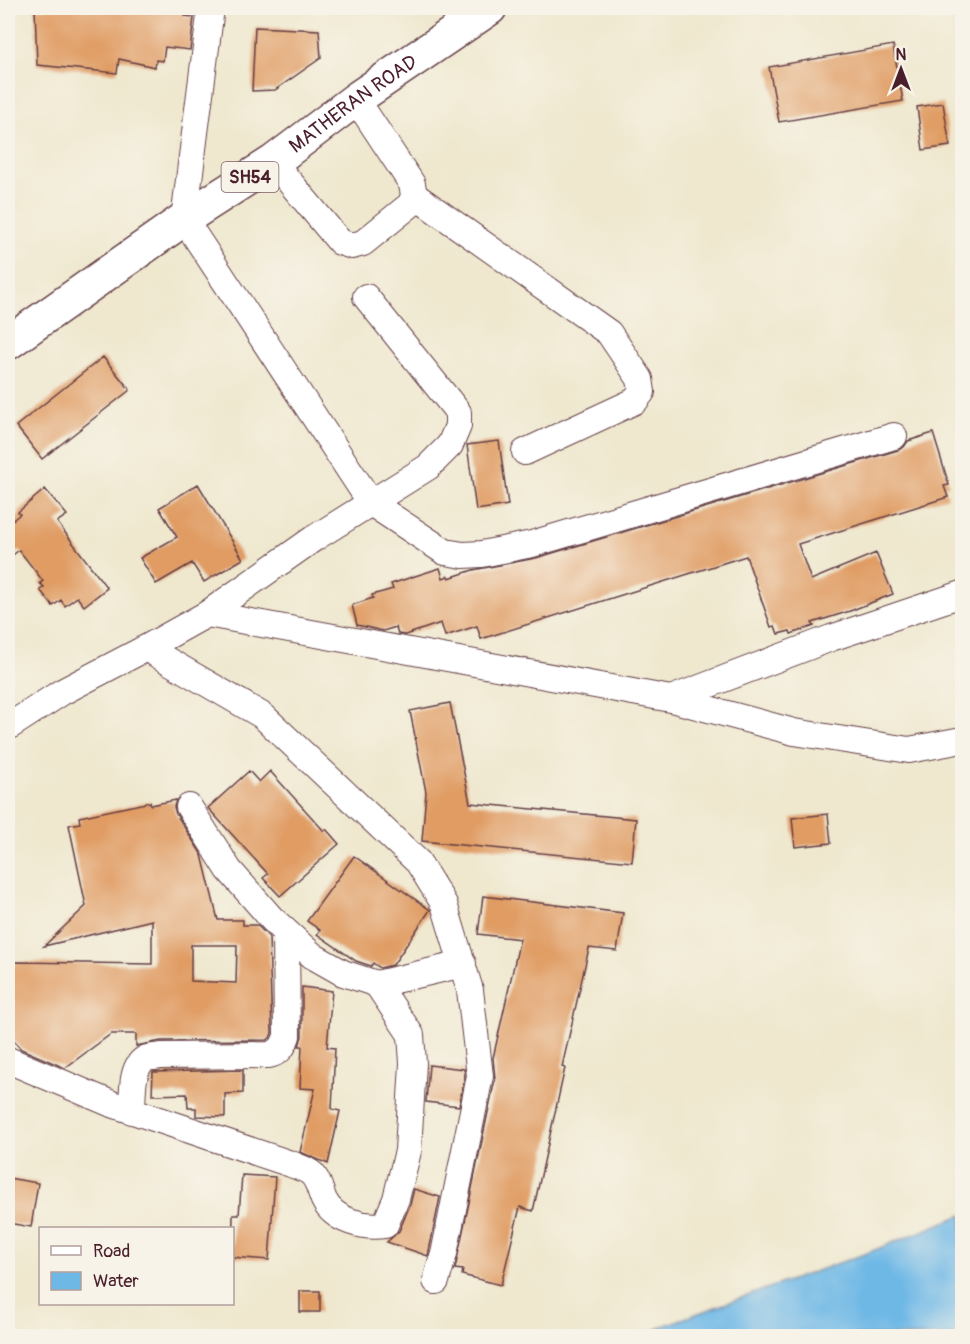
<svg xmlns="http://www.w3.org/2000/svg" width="970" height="1344" viewBox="0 0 970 1344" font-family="Pangolin,sans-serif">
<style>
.water{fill:#6eb8e6;stroke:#5c6c88;stroke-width:1.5}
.building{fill:#e09c64;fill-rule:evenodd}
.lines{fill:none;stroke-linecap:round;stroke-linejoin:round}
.minor-casing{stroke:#633d44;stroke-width:28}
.major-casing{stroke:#633d44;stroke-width:36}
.minor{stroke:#fff;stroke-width:26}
.major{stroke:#fff;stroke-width:33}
.labels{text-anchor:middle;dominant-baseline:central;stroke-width:4.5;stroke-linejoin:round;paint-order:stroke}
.shield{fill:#f7f3e8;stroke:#7e5f64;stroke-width:1.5}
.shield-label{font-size:18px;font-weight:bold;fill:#4a1f2b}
.street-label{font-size:20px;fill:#4a1f2b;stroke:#f7f3e8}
</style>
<rect width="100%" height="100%" fill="#f7f3e8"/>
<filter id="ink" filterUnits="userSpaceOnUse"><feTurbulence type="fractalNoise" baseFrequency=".0167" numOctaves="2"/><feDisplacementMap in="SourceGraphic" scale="12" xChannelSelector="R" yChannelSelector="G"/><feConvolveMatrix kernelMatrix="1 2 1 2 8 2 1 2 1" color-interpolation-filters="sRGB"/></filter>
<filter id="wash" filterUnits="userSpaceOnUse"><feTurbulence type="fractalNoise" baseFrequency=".008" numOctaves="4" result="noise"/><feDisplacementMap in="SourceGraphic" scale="24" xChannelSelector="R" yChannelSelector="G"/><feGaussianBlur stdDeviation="1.35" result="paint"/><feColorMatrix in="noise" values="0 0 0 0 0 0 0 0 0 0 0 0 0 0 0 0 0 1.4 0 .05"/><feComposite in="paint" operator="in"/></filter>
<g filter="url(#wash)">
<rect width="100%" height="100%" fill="#efe8cf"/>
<!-- water -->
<path class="water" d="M 962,1215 L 962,1336 L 642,1336 L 668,1324 L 867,1253 Z"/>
<g id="blocks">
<!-- building -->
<path class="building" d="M 35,8 L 186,8 L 185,16 L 194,17 L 190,50 L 165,47 L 163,61 L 156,60 L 155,67 L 119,59 L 117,73 L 37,65 Z
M 255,27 L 319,30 L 321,58 L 275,90 L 252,91 Z
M 893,45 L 903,101 L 779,122 L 769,67 Z
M 943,103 L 950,146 L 923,150 L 917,107 Z
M 103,357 L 130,390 L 42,459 L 16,426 Z
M 933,433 L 949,485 L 944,486 L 948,497 L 798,544 L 811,580 L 876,553 L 893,594 L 850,611 L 812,623 L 814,626 L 791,634 L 790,631 L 778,634 L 775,626 L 771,627 L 746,556 L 481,639 L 477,626 L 445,636 L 441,623 L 405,635 L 398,634 L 396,627 L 383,631 L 357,625 L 352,605 L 373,598 L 372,595 L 393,589 L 391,584 L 412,577 L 440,568 L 443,578 L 448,576 L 449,578 L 473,570 L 536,558 L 898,450 L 904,447 L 908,441 Z
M 499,441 L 508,505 L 476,510 L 467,445 Z
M 198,484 L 243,559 L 204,582 L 192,563 L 156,584 L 140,558 L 177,537 L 159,508 Z
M 45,489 L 67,515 L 57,522 L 107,588 L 84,606 L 77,597 L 65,606 L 61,600 L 53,606 L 40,590 L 44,587 L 40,583 L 43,581 L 19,550 L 8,559 L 8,524 L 20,514 L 18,512 Z
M 450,703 L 470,803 L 636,819 L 632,862 L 422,841 L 426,792 L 410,711 Z
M 249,771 L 259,782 L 270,771 L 324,831 L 326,829 L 339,844 L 280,896 L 263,878 L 268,874 L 208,808 Z
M 176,800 L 174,807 L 176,814 L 202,855 L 218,920 L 243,920 L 243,925 L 257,925 L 269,937 L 272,1033 L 270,1038 L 267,1040 L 161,1041 L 136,1046 L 136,1034 L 111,1034 L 65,1068 L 21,1049 L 8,1035 L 8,970 L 16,962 L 152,964 L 152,920 L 44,946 L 86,906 L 69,825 L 80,823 L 79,817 L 150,802 L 151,805 ZM 191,945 L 237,945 L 236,983 L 191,981 Z
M 828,814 L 831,843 L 795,847 L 792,818 Z
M 354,856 L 430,910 L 393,965 L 380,968 L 373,963 L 371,966 L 356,961 L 317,934 L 320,930 L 307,921 Z
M 483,896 L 623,913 L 617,951 L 589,948 L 562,1067 L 565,1068 L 533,1211 L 520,1207 L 501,1285 L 462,1275 L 463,1270 L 455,1269 L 495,1079 L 493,1058 L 520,939 L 478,934 Z
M 302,987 L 332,991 L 327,1047 L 335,1048 L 332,1109 L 340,1111 L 328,1164 L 300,1152 L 315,1089 L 300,1088 L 302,1046 L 299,1046 L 302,1036 Z
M 429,1065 L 464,1069 L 465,1075 L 459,1106 L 426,1102 Z
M 243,1070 L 243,1093 L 225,1094 L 225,1117 L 196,1116 L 196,1108 L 188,1108 L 187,1094 L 152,1095 L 153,1072 Z
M 242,1175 L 275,1177 L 269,1260 L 232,1257 L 233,1215 L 239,1215 Z
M 8,1178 L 38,1183 L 31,1227 L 8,1223 Z
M 414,1189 L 440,1197 L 428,1256 L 387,1242 L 399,1231 L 410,1205 Z
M 300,1291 L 320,1291 L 320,1312 L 300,1312 Z"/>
</g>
</g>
<g filter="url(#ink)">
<use href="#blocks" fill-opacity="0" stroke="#633d44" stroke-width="1.5"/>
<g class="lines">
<defs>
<path id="minor" d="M 211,8 L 184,219 L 371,503 L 445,552 L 463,555 L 482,554 L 532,544 L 894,436
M 273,162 L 340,242 L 352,246 L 363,243 L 411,204 L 414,195 L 412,184 L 356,99
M 414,195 L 609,333 L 640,379 L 642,392 L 635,401 L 525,452
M 207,614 L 671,699 L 794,732 L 909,750 L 962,740
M 146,648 L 263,716 L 418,862 L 444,904 L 470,990 L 480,1076 L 444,1254 L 436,1281
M 671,699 L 831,638 L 962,594
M 8,727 L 62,692 L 146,648 L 207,614 L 313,539 L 428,467 L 450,445 L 458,426 L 458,412 L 366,297
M 189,807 L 229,870 L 272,919 L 313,956 L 343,973 L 377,984 L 463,964
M 8,1060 L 112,1104 L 291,1164 C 298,1167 307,1169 312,1174 C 319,1181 320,1191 324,1200 C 334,1221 364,1228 385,1225 L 396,1199 L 408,1151 L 413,1063 L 411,1035 L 377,984
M 132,1111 C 133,1096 130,1065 147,1058 C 151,1057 157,1057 161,1056 L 269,1055 C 280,1052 283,1048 287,1036 L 286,932"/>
<g id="major">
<path id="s1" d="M 8,343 L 184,219 L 273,162 L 356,99 L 490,8"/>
</g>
</defs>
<!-- minor casing -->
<use href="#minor" class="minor-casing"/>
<!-- major casing -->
<use href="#major" class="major-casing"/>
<!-- minor -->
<use href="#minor" class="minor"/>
<!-- major -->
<use href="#major" class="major"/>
</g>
</g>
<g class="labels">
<!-- shield labels -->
<rect class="shield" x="221.5" y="162" width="57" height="30" rx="4.5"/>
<g class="shield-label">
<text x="250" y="177">SH54</text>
</g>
<!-- street labels -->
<g class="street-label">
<text stroke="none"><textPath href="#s1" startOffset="420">MATHERAN ROAD</textPath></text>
</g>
</g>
<!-- margin -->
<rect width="970" height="1344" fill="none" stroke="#f7f3e8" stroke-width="30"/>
<!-- legend -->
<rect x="39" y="1227" width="195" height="78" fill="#f7f3e8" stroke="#b29e9c" stroke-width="1.5"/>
<rect x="51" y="1246" width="30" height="9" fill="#ffffff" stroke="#b29e9c" stroke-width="1.5"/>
<text x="93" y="1257" font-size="18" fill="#4a1f2b">Road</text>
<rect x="51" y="1272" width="30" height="18" fill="#6eb8e6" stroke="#b29e9c" stroke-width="1.5"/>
<text x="93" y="1287" font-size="18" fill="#4a1f2b">Water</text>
<!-- north arrow -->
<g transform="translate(901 69)" stroke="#f7f3e8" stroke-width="4.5" paint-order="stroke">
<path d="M0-4.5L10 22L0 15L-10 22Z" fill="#4a1f2b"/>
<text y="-9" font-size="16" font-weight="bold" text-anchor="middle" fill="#4a1f2b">N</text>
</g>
</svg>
